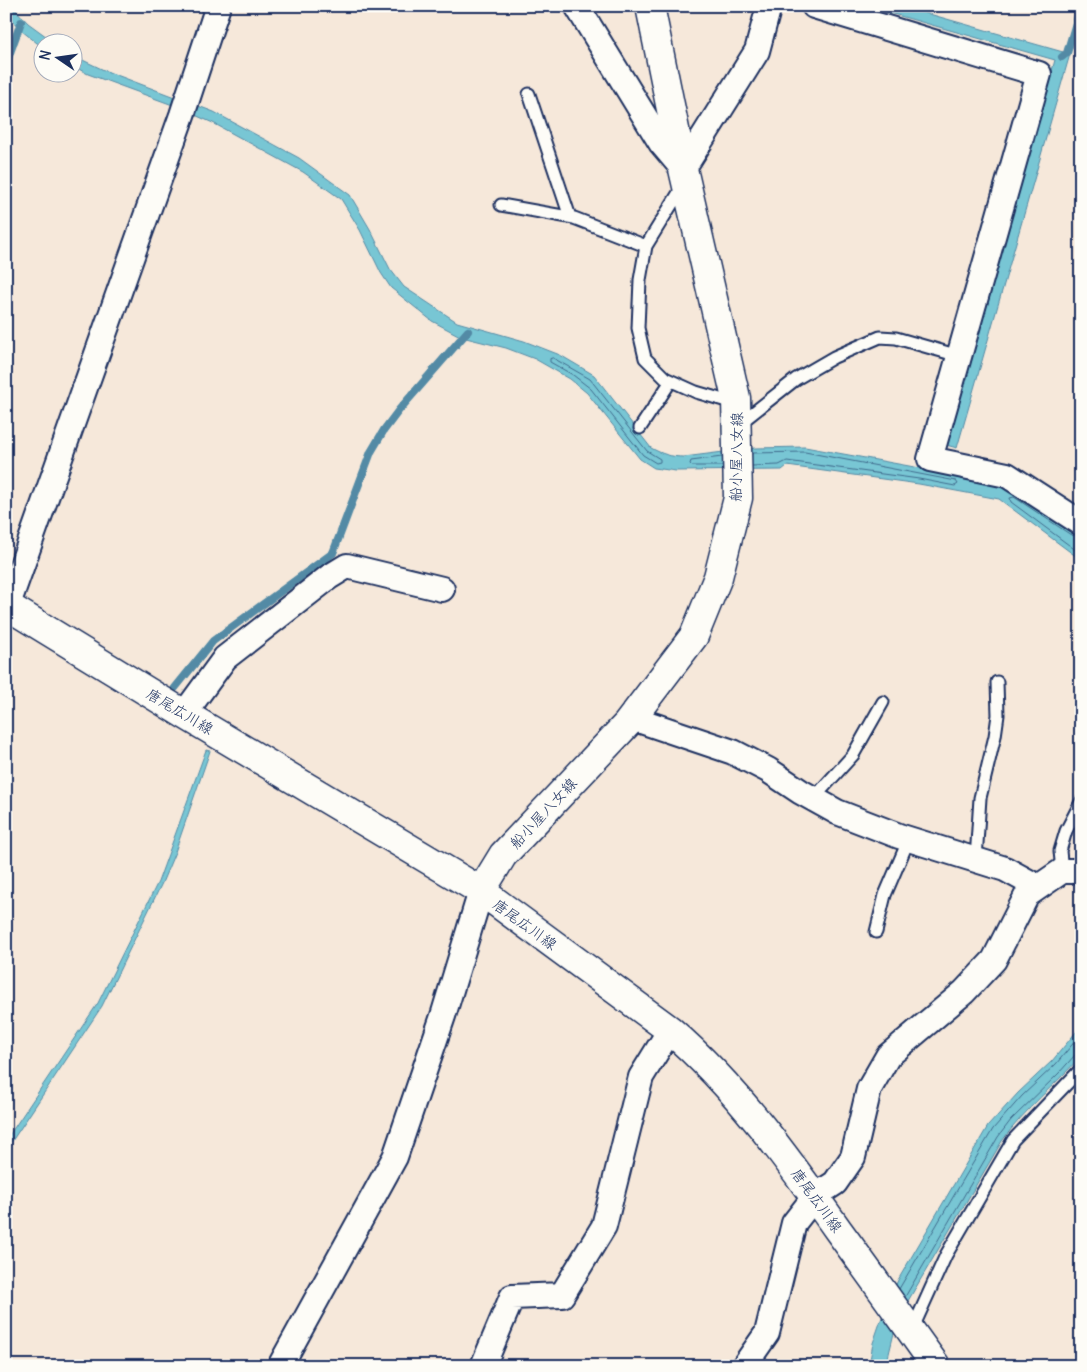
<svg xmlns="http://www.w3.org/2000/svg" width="1087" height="1372" viewBox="0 0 1087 1372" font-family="Delius,'Klee One',sans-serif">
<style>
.water{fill:#78c6d4;stroke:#538aa5}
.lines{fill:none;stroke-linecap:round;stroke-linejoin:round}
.shore{stroke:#406b8d;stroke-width:1}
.stream{stroke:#538aa5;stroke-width:8}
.lane-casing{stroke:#1b2f5e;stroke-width:15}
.street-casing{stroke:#1b2f5e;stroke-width:28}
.secondary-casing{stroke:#1b2f5e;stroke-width:31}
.lane{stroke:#fdfcf7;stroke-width:11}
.street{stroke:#fdfcf7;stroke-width:24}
.secondary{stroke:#fdfcf7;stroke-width:28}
.labels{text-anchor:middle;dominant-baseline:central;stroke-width:5;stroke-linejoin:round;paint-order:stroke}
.street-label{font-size:15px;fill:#1b2f5e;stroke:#fdfcf7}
</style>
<rect width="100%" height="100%" fill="#f6e8da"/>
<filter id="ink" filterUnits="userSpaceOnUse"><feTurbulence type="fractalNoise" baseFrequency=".02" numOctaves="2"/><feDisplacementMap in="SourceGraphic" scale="10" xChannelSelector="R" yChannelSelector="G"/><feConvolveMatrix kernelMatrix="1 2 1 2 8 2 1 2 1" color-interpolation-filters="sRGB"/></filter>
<g filter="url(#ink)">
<!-- water -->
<path class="water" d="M 6,6 L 12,6 L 28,23 L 54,42 L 42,42 L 42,47 L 22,31 L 6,14 Z
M 865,6 L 901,6 L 1070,54 L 957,448 L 946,445 L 1055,60 Z
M 72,55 L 106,71 L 214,112 L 299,158 L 350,195 L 370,229 L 390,269 L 404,287 L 457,322 L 524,341 L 560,355 L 594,375 L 651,448 C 662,454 671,457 684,457 L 755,448 L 805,447 L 920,468 L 1006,487 L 1081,533 L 1081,560 L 999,499 L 919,484 L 787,466 L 782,470 L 676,471 L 654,468 L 640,459 L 587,393 L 570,379 L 535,359 L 506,348 L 462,337 L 432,321 L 391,288 L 381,273 L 360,230 L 341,199 L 303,172 L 213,123 L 170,104 L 88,74 L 73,66 Z
M 206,750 L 210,751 L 175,852 L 162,883 L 102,1006 L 6,1150 L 6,1140 L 98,1003 L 158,882 Z
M 1081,1026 L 1081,1056 C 1055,1085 1025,1109 1002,1141 L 905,1306 L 894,1333 L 886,1366 L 869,1366 L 873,1343 L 882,1317 L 898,1280 L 988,1126 L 1018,1093 L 1052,1061 Z"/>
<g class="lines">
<!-- shore -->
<path class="shore" d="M 553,358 L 590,379 L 647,451 L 660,459 L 660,462 L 656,463 L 643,455 L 591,389 L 573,375 L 550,362 L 550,359 Z
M 752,453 L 805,452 L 956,481 L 958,484 L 955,486 L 919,479 L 787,461 L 779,465 L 752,466
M 722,457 L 691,461 L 690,464 L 692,466 L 722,466
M 1081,537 L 1071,535 L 1014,497 L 1010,498 L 1011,502 L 1081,554
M 899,1289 L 993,1129 L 1022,1096 L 1056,1064 L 1081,1034
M 905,1297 L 998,1137 L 1011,1120 L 1059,1073 L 1075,1055 L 1081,1053"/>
<!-- stream -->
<path class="stream" d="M 1062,57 L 1067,53 L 1081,6
M 6,64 L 21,22
M 175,688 L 213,641 L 333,553 L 371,452 L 384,430 L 399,410 L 468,331"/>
<defs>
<path id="lane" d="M 529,94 L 570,217
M 683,186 L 646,246 L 640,280 L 638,328 L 645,358 L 665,378 L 696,392 L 737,404
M 501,205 L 574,218 L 646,246
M 739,424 L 796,379 L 834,357 L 880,337 L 896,338 L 959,356
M 640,428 L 671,381
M 813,799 L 853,755 L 883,702
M 976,859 L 980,798 L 995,736 L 998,715 L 997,682
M 1062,871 L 1060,851 L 1066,831 L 1081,802
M 876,932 L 885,895 L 909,839
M 912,1330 L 946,1255 L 1013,1140 L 1081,1069"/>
<path id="street" d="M 577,6 L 661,143 L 683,169 L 757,51 L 769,6
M 814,6 L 1039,74 L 930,459 L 1007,475 L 1081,523
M 6,610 L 182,115 L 218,6
M 184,714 L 225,658 L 329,577 L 347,566 L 442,589
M 632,718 L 733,752 L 768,770 L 801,792 L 837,812 L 899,836 L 1005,869 L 1038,887
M 280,1366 L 395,1157 L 443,1016 L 481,891
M 483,1366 L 512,1297 L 562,1295 L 604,1226 L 641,1077 L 670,1030
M 744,1366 L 767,1333 L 794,1223 L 815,1196 L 835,1183 L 853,1157 L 869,1089 L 888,1056 L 964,992 L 994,960 L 1027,895 L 1062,871 L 1081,871"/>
<path id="secondary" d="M 6,605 L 184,714 L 481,891 L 670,1030 C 736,1087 788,1159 838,1230 C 871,1275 903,1320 936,1366
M 481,891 L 503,855 L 627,724 L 694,636 L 718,577 L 738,498 L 736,398 L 683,169 L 650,6"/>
</defs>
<!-- lane casing -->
<use href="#lane" class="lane-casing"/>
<!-- street casing -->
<use href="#street" class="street-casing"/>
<!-- secondary casing -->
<use href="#secondary" class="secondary-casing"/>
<!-- lane -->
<use href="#lane" class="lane"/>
<!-- street -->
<use href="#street" class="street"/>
<!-- secondary -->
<use href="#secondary" class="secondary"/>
</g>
</g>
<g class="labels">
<!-- street labels -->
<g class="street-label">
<text transform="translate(736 457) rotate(-89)">船小屋八女線</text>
<text transform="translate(180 711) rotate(31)">唐尾広川線</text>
<text transform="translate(543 813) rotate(-47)">船小屋八女線</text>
<text transform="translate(525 924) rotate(36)">唐尾広川線</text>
<text transform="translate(817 1200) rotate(54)">唐尾広川線</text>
</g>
</g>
<!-- margin -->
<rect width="1087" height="1372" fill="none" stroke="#fdfcf7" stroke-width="25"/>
<rect x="12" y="12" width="1062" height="1347" fill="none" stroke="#1b2f5e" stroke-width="2" filter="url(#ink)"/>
<!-- north arrow -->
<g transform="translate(58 58) rotate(283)"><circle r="24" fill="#fdfcf7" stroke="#a3aaba"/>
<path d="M0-4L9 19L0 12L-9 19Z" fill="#1b2f5e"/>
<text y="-8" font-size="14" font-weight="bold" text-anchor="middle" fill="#1b2f5e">N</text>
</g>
</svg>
